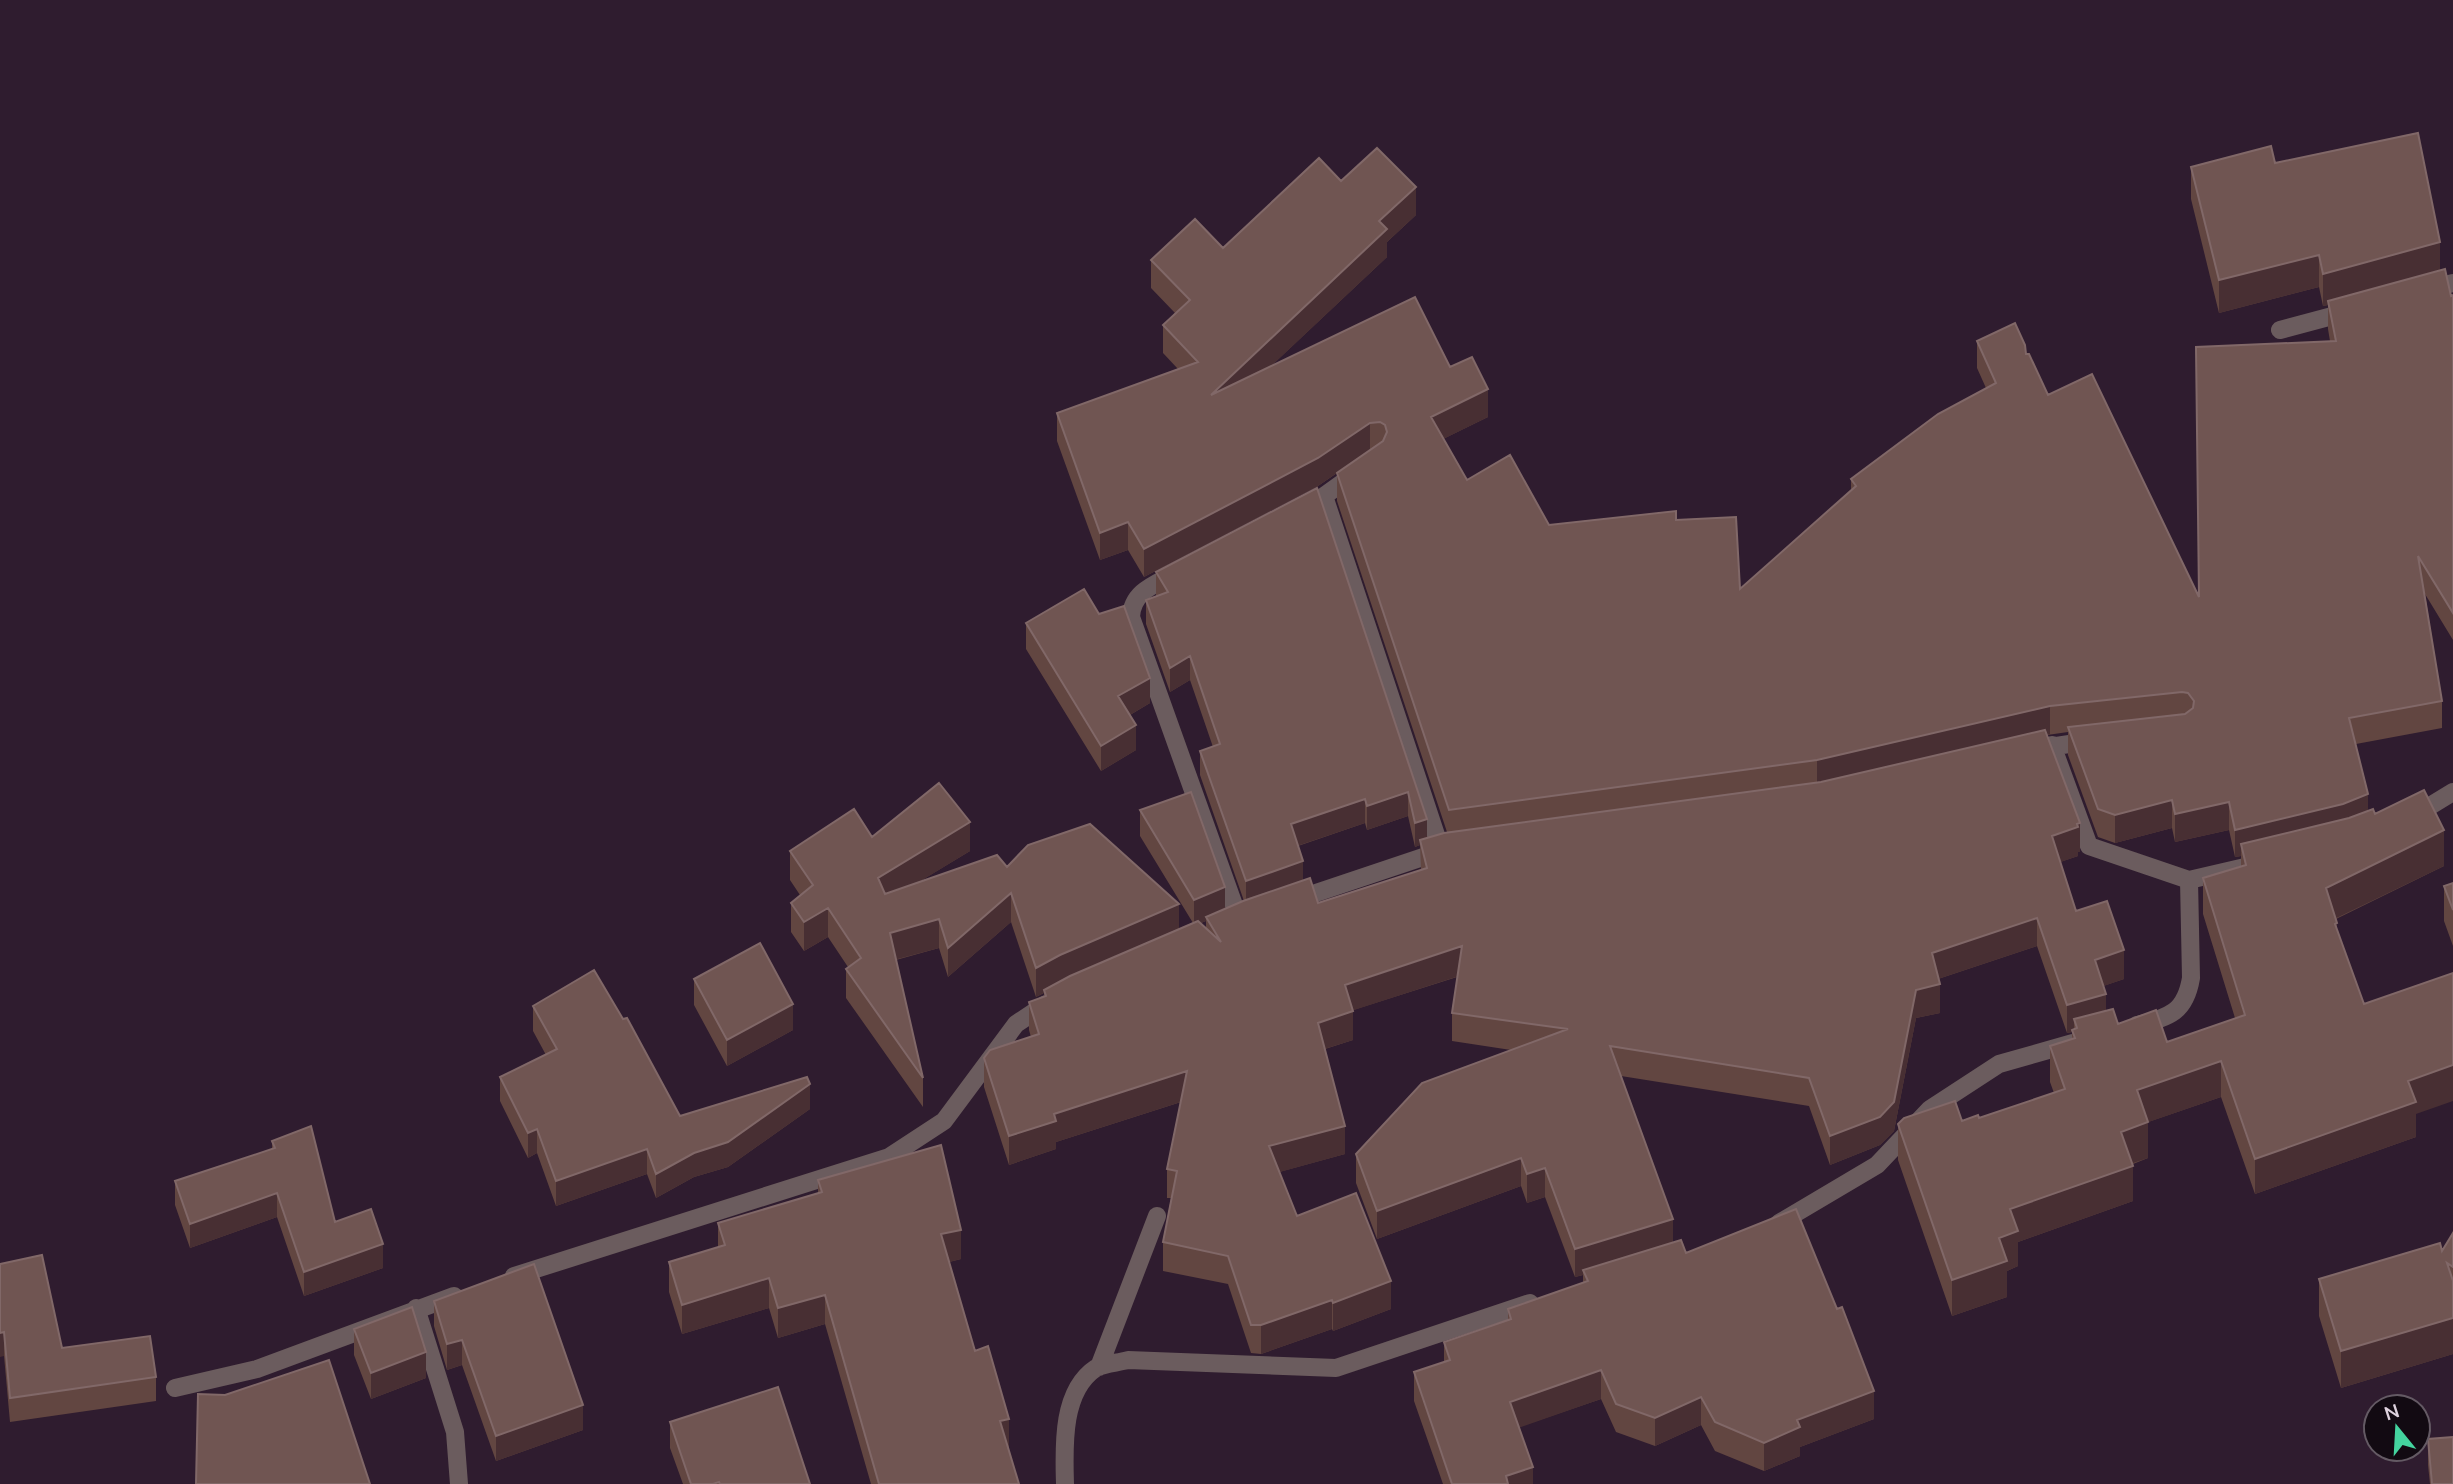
<svg xmlns="http://www.w3.org/2000/svg" width="2453" height="1484" viewBox="0 0 2453 1484" font-family="Mulish,sans-serif">
<style>
.lines{fill:none;stroke-linecap:round;stroke-linejoin:round}
.minor{stroke:#6b5c5e;stroke-width:18}
.wall{fill:#624641;fill-rule:evenodd}
.shaded-wall{fill:#482f33}
.building{fill:#705552;stroke:#816868;stroke-width:2}
</style>
<rect width="100%" height="100%" fill="#2f1c2f"/>
<g class="lines">
<!-- minor -->
<path class="minor" d="M 2425,290 L 2453,283
M 2280,330 L 2351,311
M 1324,496 L 1441,850
M 1300,508 L 1324,496 L 1356,473
M 1176,573 C 1156,584 1132,591 1131,617 L 1239,919
M 2052,745 L 2089,846 L 2189,880
M 2030,750 L 2089,741
M 2412,817 L 2453,792
M 1295,900 L 1441,851
M 2137,1025 C 2168,1017 2185,1014 2191,978 L 2189,880 L 2245,867
M 1779,1223 L 1877,1165 L 1930,1109 L 1999,1064 L 2073,1043
M 514,1276 L 889,1157 L 944,1121 L 1016,1024 L 1046,1004
M 416,1308 L 455,1432 L 459,1484
M 1099,1367 L 1157,1216
M 175,1388 L 257,1369 L 454,1296
M 1065,1484 C 1064,1448 1061,1391 1096,1368 C 1105,1363 1118,1363 1128,1360 L 1336,1368 L 1530,1303"/>
</g>
<!-- wall -->
<path class="wall" d="M 2275,163 L 2440,270 L 2451,296 L 2453,295 L 2453,640 L 2425,594 L 2442,701 L 2442,728 L 2356,744 L 2368,811 L 2375,814 L 2444,866 L 2336,919 L 2337,930 L 2364,1004 L 2416,1114 L 2416,1137 L 2255,1194 L 2221,1097 L 2148,1122 L 2148,1158 L 2133,1164 L 2133,1201 L 2018,1242 L 2018,1266 L 2007,1271 L 2007,1297 L 1952,1316 L 1898,1160 L 1898,1124 L 1962,1121 L 1979,1118 L 2054,1093 L 2050,1082 L 2050,1046 L 2072,1039 L 2072,1032 L 2067,1033 L 2037,946 L 1938,979 L 1940,1013 L 1916,1018 L 1894,1131 L 1880,1145 L 1830,1165 L 1809,1106 L 1621,1076 L 1673,1243 L 1874,1419 L 1800,1447 L 1800,1456 L 1764,1471 L 1715,1451 L 1701,1425 L 1655,1446 L 1616,1432 L 1601,1399 L 1519,1427 L 1533,1484 L 1443,1484 L 1414,1401 L 1414,1372 L 1444,1362 L 1444,1342 L 1508,1320 L 1508,1309 L 1583,1283 L 1583,1275 L 1575,1277 L 1545,1197 L 1527,1203 L 1521,1186 L 1377,1239 L 1356,1183 L 1356,1154 L 1511,1050 L 1452,1041 L 1452,1013 L 1457,977 L 1353,1010 L 1353,1040 L 1325,1049 L 1345,1154 L 1279,1172 L 1297,1216 L 1391,1309 L 1333,1331 L 1332,1329 L 1261,1354 L 1251,1353 L 1228,1284 L 1163,1271 L 1163,1242 L 1171,1198 L 1167,1198 L 1167,1169 L 1181,1102 L 1056,1142 L 1056,1149 L 1009,1165 L 984,1087 L 984,1058 L 1031,1037 L 1029,1030 L 1029,1002 L 1044,997 L 1044,993 L 1036,997 L 1011,922 L 948,977 L 939,948 L 896,960 L 923,1078 L 923,1107 L 846,998 L 846,969 L 848,967 L 828,937 L 804,951 L 791,932 L 791,903 L 800,895 L 790,880 L 790,851 L 872,837 L 970,851 L 917,883 L 1007,867 L 1179,929 L 1193,923 L 1140,836 L 1140,810 L 1225,909 L 1244,901 L 1200,775 L 1200,751 L 1213,747 L 1190,680 L 1170,692 L 1146,624 L 1146,600 L 1156,596 L 1156,572 L 1317,488 L 1427,838 L 1447,832 L 1337,501 L 1337,473 L 1318,486 L 1144,577 L 1128,550 L 1100,560 L 1057,441 L 1057,413 L 1178,369 L 1163,353 L 1163,325 L 1175,313 L 1151,288 L 1151,260 L 1223,248 L 1341,181 L 1416,215 L 1387,242 L 1387,257 L 1271,366 L 1450,367 L 1488,417 L 1443,439 L 1467,480 L 1549,525 L 1676,520 L 1740,589 L 1851,491 L 1851,479 L 1986,388 L 1977,368 L 1977,341 L 2026,354 L 2048,395 L 2199,596 L 2330,341 L 2328,329 L 2328,305 L 2323,306 L 2319,287 L 2219,313 L 2191,199 L 2191,167 ZM 2068,732 L 2068,755 L 2098,837 L 2115,843 L 2172,828 L 2175,842 L 2229,830 L 2235,857 L 2241,856 L 2241,866 L 2203,878 L 2203,914 L 2235,1018 L 2167,1042 L 2118,1024 L 2106,1010 L 2103,986 L 2124,979 L 2076,911 L 2060,862 L 2078,856 L 2078,852 L 2080,852 L 2047,735 ZM 1408,816 L 1415,847 L 1420,845 L 1421,870 L 1318,903 L 1303,881 L 1298,846 L 1365,823 L 1367,830 ZM 1206,921 L 1206,928 L 1201,923 Z
M 1099,614 L 1150,703 L 1130,715 L 1136,750 L 1101,771 L 1026,649 L 1026,623 Z
M 2453,883 L 2453,946 L 2444,921 L 2444,886 Z
M 694,979 L 793,1030 L 727,1066 L 694,1005 Z
M 533,1006 L 680,1116 L 810,1109 L 728,1167 L 694,1177 L 656,1198 L 647,1174 L 556,1206 L 537,1153 L 528,1158 L 500,1101 L 500,1077 L 546,1055 L 533,1031 Z
M 272,1141 L 335,1222 L 383,1268 L 304,1296 L 277,1217 L 190,1248 L 175,1205 L 175,1181 L 272,1149 Z
M 818,1180 L 961,1259 L 949,1262 L 975,1351 L 1009,1448 L 1008,1448 L 1019,1484 L 871,1484 L 825,1324 L 778,1338 L 769,1308 L 682,1334 L 669,1292 L 669,1262 L 718,1248 L 718,1223 L 818,1193 Z
M 2453,1233 L 2453,1354 L 2341,1388 L 2319,1316 L 2319,1279 L 2442,1251 Z
M 0,1264 L 62,1348 L 156,1377 L 156,1401 L 10,1422 L 4,1356 Z
M 434,1301 L 583,1430 L 496,1461 L 462,1365 L 447,1370 L 434,1326 Z
M 354,1329 L 426,1378 L 371,1399 L 354,1355 Z
M 670,1422 L 810,1484 L 683,1484 L 670,1448 Z
M 2428,1439 L 2453,1484 L 2430,1484 L 2428,1465 Z"/>
<!-- shaded-wall -->
<path class="shaded-wall" d="M 1416,187 L 1416,215 L 1387,242 L 1387,257 L 1211,423 L 1211,395 L 1379,221 Z
M 2440,242 L 2440,275 L 2328,301 L 2328,305 L 2323,306 L 2323,274 Z
M 2319,255 L 2319,287 L 2219,313 L 2219,280 Z
M 1488,389 L 1488,417 L 1431,445 L 1431,417 Z
M 1370,423 L 1370,450 L 1318,486 L 1144,577 L 1144,549 Z
M 1128,522 L 1128,550 L 1100,560 L 1100,533 Z
M 1190,656 L 1190,680 L 1170,692 L 1170,668 Z
M 1150,678 L 1150,703 L 1118,722 L 1118,696 Z
M 2050,706 L 2050,734 L 1817,788 L 1817,760 Z
M 1136,725 L 1136,750 L 1101,771 L 1101,746 Z
M 1408,792 L 1408,816 L 1367,830 L 1367,806 Z
M 2368,794 L 2368,822 L 2241,844 L 2241,856 L 2235,857 L 2235,830 Z
M 1365,799 L 1365,823 L 1291,848 L 1291,824 Z
M 2172,800 L 2172,828 L 2115,843 L 2115,815 Z
M 2229,802 L 2229,830 L 2175,842 L 2175,814 Z
M 1427,819 L 1427,843 L 1420,840 L 1420,845 L 1415,847 L 1415,823 Z
M 970,822 L 970,851 L 878,907 L 878,878 Z
M 2080,823 L 2080,852 L 2078,852 L 2078,856 L 2052,865 L 2052,836 Z
M 2444,830 L 2444,866 L 2326,923 L 2326,888 Z
M 1303,861 L 1303,885 L 1246,905 L 1246,881 Z
M 1225,887 L 1225,913 L 1206,917 L 1206,921 L 1194,926 L 1194,900 Z
M 1011,893 L 1011,922 L 948,977 L 948,948 Z
M 1179,904 L 1179,932 L 1060,984 L 1036,997 L 1036,968 L 1060,955 Z
M 828,908 L 828,937 L 804,951 L 804,922 Z
M 2037,918 L 2037,946 L 1932,981 L 1932,953 Z
M 939,919 L 939,948 L 890,961 L 890,933 Z
M 1462,946 L 1462,975 L 1345,1013 L 1345,985 Z
M 2124,950 L 2124,979 L 2095,989 L 2095,960 Z
M 1940,984 L 1940,1013 L 1916,1018 L 1894,1131 L 1880,1145 L 1830,1165 L 1830,1136 L 1916,990 Z
M 2106,994 L 2106,1023 L 2077,1028 L 2074,1019 L 2074,1031 L 2072,1030 L 2072,1032 L 2067,1033 L 2067,1005 Z
M 793,1004 L 793,1030 L 727,1066 L 727,1040 Z
M 1353,1011 L 1353,1040 L 1318,1051 L 1318,1023 Z
M 2221,1061 L 2221,1097 L 2137,1126 L 2137,1090 Z
M 2453,1065 L 2453,1101 L 2416,1114 L 2416,1137 L 2255,1194 L 2255,1159 L 2408,1081 Z
M 1187,1071 L 1187,1100 L 1056,1142 L 1056,1149 L 1009,1165 L 1009,1136 L 1054,1114 Z
M 810,1084 L 810,1109 L 728,1167 L 694,1177 L 656,1198 L 656,1174 Z
M 2148,1122 L 2148,1158 L 2121,1167 L 2121,1132 Z
M 1345,1126 L 1345,1154 L 1269,1175 L 1269,1146 Z
M 537,1129 L 537,1153 L 528,1158 L 528,1133 Z
M 647,1149 L 647,1174 L 556,1206 L 556,1181 Z
M 1521,1158 L 1521,1186 L 1377,1239 L 1377,1211 Z
M 2133,1166 L 2133,1201 L 2018,1242 L 2018,1266 L 2007,1271 L 2007,1297 L 1952,1316 L 1952,1280 L 1999,1238 L 2010,1209 Z
M 1545,1168 L 1545,1197 L 1527,1203 L 1527,1174 Z
M 277,1193 L 277,1217 L 190,1248 L 190,1224 Z
M 1673,1219 L 1673,1247 L 1583,1270 L 1583,1275 L 1575,1277 L 1575,1249 Z
M 961,1230 L 961,1259 L 941,1264 L 941,1234 Z
M 383,1244 L 383,1268 L 304,1296 L 304,1272 Z
M 769,1278 L 769,1308 L 682,1334 L 682,1305 Z
M 1391,1281 L 1391,1309 L 1333,1331 L 1333,1303 Z
M 825,1295 L 825,1324 L 778,1338 L 778,1308 Z
M 1332,1300 L 1332,1329 L 1261,1354 L 1261,1325 Z
M 2453,1318 L 2453,1354 L 2341,1388 L 2341,1351 Z
M 4,1332 L 4,1356 L 0,1357 L 0,1333 Z
M 462,1340 L 462,1365 L 447,1370 L 447,1344 Z
M 426,1352 L 426,1378 L 371,1399 L 371,1373 Z
M 1601,1370 L 1601,1399 L 1510,1431 L 1510,1402 Z
M 1874,1391 L 1874,1419 L 1800,1447 L 1800,1456 L 1764,1471 L 1764,1443 L 1797,1420 Z
M 1701,1397 L 1701,1425 L 1655,1446 L 1655,1418 Z
M 583,1405 L 583,1430 L 496,1461 L 496,1436 Z
M 1009,1419 L 1009,1448 L 1000,1451 L 1000,1421 Z
M 1533,1467 L 1533,1484 L 1506,1484 L 1506,1476 Z"/>
<!-- building -->
<path class="building" d="M 2418,133 L 2440,242 L 2323,274 L 2319,255 L 2219,280 L 2191,167 L 2271,146 L 2275,163 Z
M 1377,148 L 1416,187 L 1379,221 L 1387,229 L 1211,395 L 1415,297 L 1450,367 L 1472,357 L 1488,389 L 1431,417 L 1467,480 L 1510,455 L 1549,525 L 1676,511 L 1676,520 L 1736,517 L 1740,589 L 1856,486 L 1851,479 L 1938,414 L 1996,383 L 1977,341 L 2015,323 L 2025,345 L 2026,354 L 2029,354 L 2048,395 L 2092,374 L 2199,597 L 2196,347 L 2336,341 L 2328,301 L 2445,269 L 2451,296 L 2453,295 L 2453,613 L 2418,556 L 2442,701 L 2349,718 L 2368,794 L 2343,804 L 2235,830 L 2229,802 L 2175,814 L 2172,800 L 2115,815 L 2098,809 L 2068,727 L 2185,714 L 2193,708 L 2194,701 L 2188,693 L 2182,692 L 2050,706 L 1817,760 L 1449,810 L 1337,473 L 1383,441 L 1387,432 L 1385,425 L 1380,422 L 1370,423 L 1318,458 L 1144,549 L 1128,522 L 1100,533 L 1057,413 L 1198,362 L 1163,325 L 1190,300 L 1151,260 L 1195,219 L 1223,248 L 1319,158 L 1341,181 Z
M 1317,488 L 1427,819 L 1415,823 L 1408,792 L 1367,806 L 1365,799 L 1291,824 L 1303,861 L 1246,881 L 1200,751 L 1220,744 L 1190,656 L 1170,668 L 1146,600 L 1168,592 L 1156,572 Z
M 1084,589 L 1099,614 L 1124,606 L 1150,678 L 1118,696 L 1136,725 L 1101,746 L 1026,623 Z
M 2045,730 L 2080,823 L 2077,824 L 2078,827 L 2052,836 L 2076,911 L 2107,901 L 2124,950 L 2095,960 L 2106,994 L 2067,1005 L 2037,918 L 1932,953 L 1940,984 L 1916,990 L 1894,1102 L 1880,1117 L 1830,1136 L 1809,1078 L 1610,1046 L 1673,1219 L 1575,1249 L 1545,1168 L 1527,1174 L 1521,1158 L 1377,1211 L 1356,1154 L 1422,1083 L 1568,1029 L 1452,1013 L 1462,946 L 1345,985 L 1353,1011 L 1318,1023 L 1345,1126 L 1269,1146 L 1297,1216 L 1356,1193 L 1391,1281 L 1333,1303 L 1332,1300 L 1261,1325 L 1251,1325 L 1228,1256 L 1163,1242 L 1177,1171 L 1167,1169 L 1187,1071 L 1054,1114 L 1056,1121 L 1009,1136 L 984,1058 L 990,1050 L 1039,1034 L 1029,1002 L 1046,996 L 1044,990 L 1070,976 L 1198,921 L 1221,942 L 1206,917 L 1243,901 L 1310,878 L 1318,903 L 1427,868 L 1420,840 L 1444,833 L 1821,782 Z
M 939,783 L 970,822 L 878,878 L 885,894 L 997,855 L 1007,867 L 1028,845 L 1090,824 L 1179,904 L 1060,955 L 1036,968 L 1011,893 L 948,948 L 939,919 L 890,933 L 923,1078 L 846,969 L 861,958 L 828,908 L 804,922 L 791,903 L 813,885 L 790,851 L 854,809 L 872,837 Z
M 2424,790 L 2444,830 L 2326,888 L 2337,923 L 2335,924 L 2364,1004 L 2453,973 L 2453,1065 L 2408,1081 L 2416,1102 L 2255,1159 L 2221,1061 L 2137,1090 L 2148,1122 L 2121,1132 L 2133,1166 L 2010,1209 L 2018,1231 L 1999,1238 L 2007,1261 L 1952,1280 L 1898,1124 L 1904,1118 L 1955,1101 L 1962,1121 L 1978,1115 L 1979,1118 L 2065,1089 L 2050,1046 L 2075,1038 L 2072,1030 L 2077,1028 L 2074,1019 L 2113,1009 L 2118,1024 L 2156,1010 L 2167,1042 L 2245,1015 L 2203,878 L 2246,865 L 2241,844 L 2349,818 L 2373,809 L 2375,814 Z
M 1191,792 L 1225,887 L 1194,900 L 1140,810 Z
M 2453,883 L 2453,910 L 2444,886 Z
M 760,943 L 793,1004 L 727,1040 L 694,979 Z
M 594,970 L 623,1019 L 627,1018 L 680,1116 L 807,1077 L 810,1084 L 728,1142 L 694,1153 L 656,1174 L 647,1149 L 556,1181 L 537,1129 L 528,1133 L 500,1077 L 557,1049 L 533,1006 Z
M 311,1126 L 335,1222 L 371,1209 L 383,1244 L 304,1272 L 277,1193 L 190,1224 L 175,1181 L 275,1148 L 272,1141 Z
M 941,1145 L 961,1230 L 941,1234 L 975,1351 L 988,1346 L 1009,1419 L 1000,1421 L 1019,1484 L 879,1484 L 825,1295 L 778,1308 L 769,1278 L 682,1305 L 669,1262 L 725,1245 L 718,1223 L 822,1192 L 818,1180 Z
M 1796,1209 L 1837,1309 L 1842,1307 L 1874,1391 L 1797,1420 L 1800,1427 L 1764,1443 L 1715,1422 L 1701,1397 L 1655,1418 L 1616,1404 L 1601,1370 L 1510,1402 L 1533,1467 L 1506,1476 L 1508,1484 L 1452,1484 L 1414,1372 L 1450,1360 L 1444,1342 L 1511,1319 L 1508,1309 L 1588,1281 L 1583,1270 L 1681,1240 L 1686,1253 Z
M 2453,1233 L 2453,1267 L 2447,1263 L 2453,1281 L 2453,1318 L 2341,1351 L 2319,1279 L 2440,1243 L 2442,1251 Z
M 42,1255 L 62,1348 L 150,1336 L 156,1377 L 10,1398 L 4,1332 L 0,1333 L 0,1264 Z
M 534,1264 L 583,1405 L 496,1436 L 462,1340 L 447,1344 L 434,1301 Z
M 412,1307 L 426,1352 L 371,1373 L 354,1329 Z
M 329,1360 L 370,1484 L 196,1484 L 198,1394 L 225,1395 Z
M 778,1387 L 810,1484 L 720,1484 L 719,1482 L 713,1484 L 691,1484 L 670,1422 Z
M 2453,1437 L 2453,1484 L 2432,1484 L 2428,1439 Z"/>
<!-- north arrow -->
<g transform="translate(2397 1428) rotate(342)"><circle r="33" fill="#120a12" stroke="#645a64" stroke-width="2"/>
<path d="M0-5L12 26L0 18L-12 26Z" fill="#44d49f"/>
<text y="-10" font-size="19" font-weight="bold" text-anchor="middle" fill="#ded2de">N</text>
</g>
</svg>
